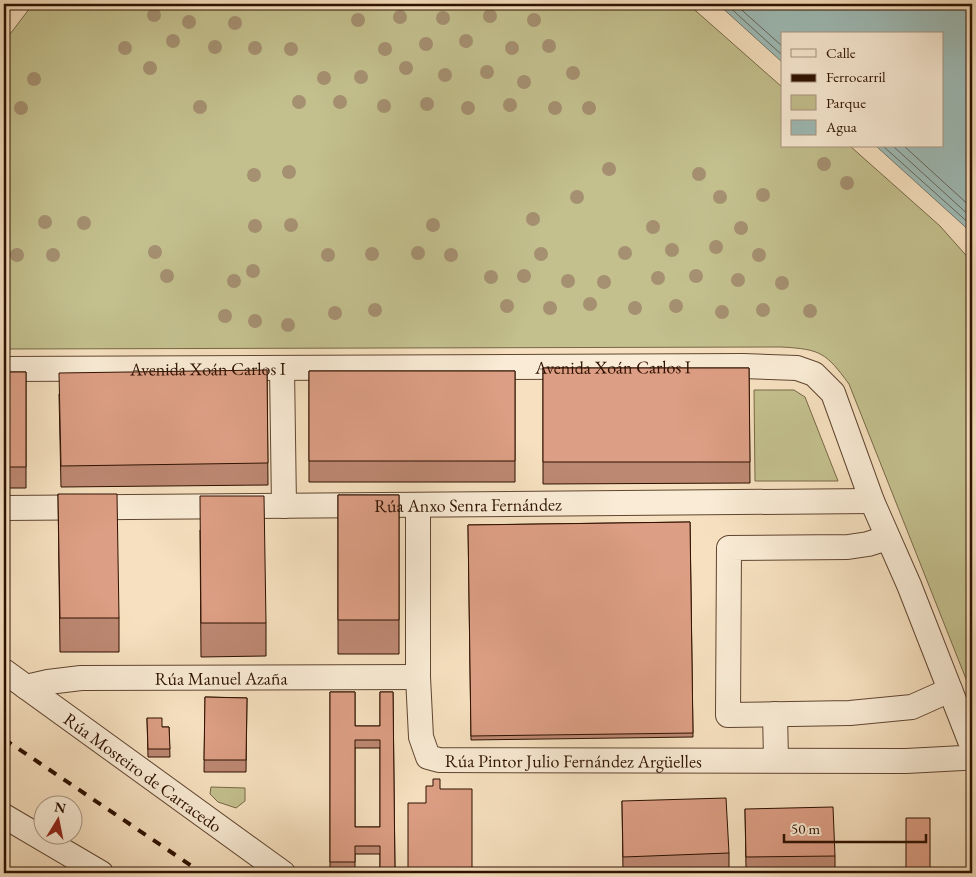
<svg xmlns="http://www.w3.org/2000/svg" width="976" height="877" viewBox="0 0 976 877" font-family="'EB Garamond',serif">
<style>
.green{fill:#c3c08e;stroke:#786847}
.water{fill:#9ebcb8;stroke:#71786e}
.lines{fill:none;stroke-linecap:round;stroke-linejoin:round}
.shore{stroke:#66665c;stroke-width:1}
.minor-casing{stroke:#604530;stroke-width:26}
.minor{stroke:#f9ebd5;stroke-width:24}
.rail{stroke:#2e1100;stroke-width:4;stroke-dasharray:9 9;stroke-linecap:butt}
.tree{fill:#a59071}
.wall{fill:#bd8872;stroke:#2e1100;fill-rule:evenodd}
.building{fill:#dc9e84;stroke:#2e1100;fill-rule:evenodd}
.labels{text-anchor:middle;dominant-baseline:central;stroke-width:4;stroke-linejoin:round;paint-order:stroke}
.street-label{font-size:18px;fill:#2e1100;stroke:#f9ebd5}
</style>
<rect width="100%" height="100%" fill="#f6e0bf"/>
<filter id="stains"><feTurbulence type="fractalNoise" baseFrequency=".004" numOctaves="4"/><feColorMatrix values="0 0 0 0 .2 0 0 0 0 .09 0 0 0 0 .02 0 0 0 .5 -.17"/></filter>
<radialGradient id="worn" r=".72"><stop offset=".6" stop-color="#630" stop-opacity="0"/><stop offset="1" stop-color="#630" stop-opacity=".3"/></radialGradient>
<!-- green -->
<path class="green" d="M 33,4 L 688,4 L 782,87 L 782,146 L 850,146 L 940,226 L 972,262 L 972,694 L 849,384 C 826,353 821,349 781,347 L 4,349 L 4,42 Z
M 754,390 L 794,390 L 805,397 L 838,481 L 755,481 Z
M 211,787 L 245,788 L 245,801 L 236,808 L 218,802 L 210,794 Z"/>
<!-- water -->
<path class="water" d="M 718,4 L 972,4 L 972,233 L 876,146 L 942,146 L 942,34 L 782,34 L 782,62 Z"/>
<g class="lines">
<!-- shore -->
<path class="shore" d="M 726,4 L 782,55
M 735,4 L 782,46
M 883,146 L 972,226
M 893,146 L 972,218
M 904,146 L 972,208"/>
<defs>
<g id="minor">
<path d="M 282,368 L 284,506"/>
<path id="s1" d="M 4,369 L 743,366 L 797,368 L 814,374 L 833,393 L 872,501 L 909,585 L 972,746"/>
<path id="s2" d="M 418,505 L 418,677 L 421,737 L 428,757 L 439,760 L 906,761 L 963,758 L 972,755"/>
<path id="s3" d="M 4,508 L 872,501"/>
<path d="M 887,538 L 868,544 L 848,547 L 729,548 L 728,715 L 850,713 L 912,707 L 950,690"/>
<path id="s4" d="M 4,671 L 283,873"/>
<path id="s5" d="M 26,687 L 48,682 L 81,678 L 418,677"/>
<path d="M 775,714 L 776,759"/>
<path d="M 4,816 L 101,873"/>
</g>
</defs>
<!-- minor casing -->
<use href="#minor" class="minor-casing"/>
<!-- minor -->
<use href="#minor" class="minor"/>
<!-- rail -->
<path class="rail" d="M 4,739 L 202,873"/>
</g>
<!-- trees -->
<g class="tree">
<circle cx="154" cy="15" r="7"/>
<circle cx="490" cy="16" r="7"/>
<circle cx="400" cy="17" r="7"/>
<circle cx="443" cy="18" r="7"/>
<circle cx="358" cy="20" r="7"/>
<circle cx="534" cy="20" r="7"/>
<circle cx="189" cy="22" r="7"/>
<circle cx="235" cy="23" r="7"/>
<circle cx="173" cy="41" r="7"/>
<circle cx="466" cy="41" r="7"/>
<circle cx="426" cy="44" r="7"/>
<circle cx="549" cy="46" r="7"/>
<circle cx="215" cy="47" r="7"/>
<circle cx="125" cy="48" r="7"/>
<circle cx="255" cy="48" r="7"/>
<circle cx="512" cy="48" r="7"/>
<circle cx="291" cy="49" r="7"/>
<circle cx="385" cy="49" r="7"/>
<circle cx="150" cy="68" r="7"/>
<circle cx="406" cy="68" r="7"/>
<circle cx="487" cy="72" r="7"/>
<circle cx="573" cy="73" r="7"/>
<circle cx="445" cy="75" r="7"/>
<circle cx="361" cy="77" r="7"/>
<circle cx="324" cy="78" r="7"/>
<circle cx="34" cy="79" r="7"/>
<circle cx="524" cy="82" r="7"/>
<circle cx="299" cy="102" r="7"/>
<circle cx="340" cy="102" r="7"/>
<circle cx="427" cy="104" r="7"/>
<circle cx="510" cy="105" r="7"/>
<circle cx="384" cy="106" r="7"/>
<circle cx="200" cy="107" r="7"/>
<circle cx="21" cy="108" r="7"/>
<circle cx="468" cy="108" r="7"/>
<circle cx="555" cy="108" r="7"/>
<circle cx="589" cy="108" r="7"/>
<circle cx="824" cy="164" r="7"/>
<circle cx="609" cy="169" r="7"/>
<circle cx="289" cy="172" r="7"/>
<circle cx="699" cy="174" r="7"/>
<circle cx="254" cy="175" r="7"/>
<circle cx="847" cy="183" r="7"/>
<circle cx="763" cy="195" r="7"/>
<circle cx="577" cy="197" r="7"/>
<circle cx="720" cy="197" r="7"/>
<circle cx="533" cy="219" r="7"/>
<circle cx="45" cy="222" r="7"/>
<circle cx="84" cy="223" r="7"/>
<circle cx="291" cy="225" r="7"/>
<circle cx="433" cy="225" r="7"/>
<circle cx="255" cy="226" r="7"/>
<circle cx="653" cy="227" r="7"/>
<circle cx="741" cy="228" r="7"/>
<circle cx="716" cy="247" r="7"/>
<circle cx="672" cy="250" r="7"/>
<circle cx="155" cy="252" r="7"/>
<circle cx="418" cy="253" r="7"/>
<circle cx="625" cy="253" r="7"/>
<circle cx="372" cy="254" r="7"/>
<circle cx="541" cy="254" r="7"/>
<circle cx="17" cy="255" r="7"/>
<circle cx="53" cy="255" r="7"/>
<circle cx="328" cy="255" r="7"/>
<circle cx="451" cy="255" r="7"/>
<circle cx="759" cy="255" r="7"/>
<circle cx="253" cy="271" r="7"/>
<circle cx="167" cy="276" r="7"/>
<circle cx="524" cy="276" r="7"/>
<circle cx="696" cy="276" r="7"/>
<circle cx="491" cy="277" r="7"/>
<circle cx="658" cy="278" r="7"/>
<circle cx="738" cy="280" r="7"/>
<circle cx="234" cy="281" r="7"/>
<circle cx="568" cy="281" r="7"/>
<circle cx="604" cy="282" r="7"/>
<circle cx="782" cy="283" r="7"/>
<circle cx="590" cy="304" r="7"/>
<circle cx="507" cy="306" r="7"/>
<circle cx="676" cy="306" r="7"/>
<circle cx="550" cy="308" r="7"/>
<circle cx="635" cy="308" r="7"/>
<circle cx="375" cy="310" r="7"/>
<circle cx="763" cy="310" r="7"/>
<circle cx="810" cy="311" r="7"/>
<circle cx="722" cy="312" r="7"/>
<circle cx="335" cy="313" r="7"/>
<circle cx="225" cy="316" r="7"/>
<circle cx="255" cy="321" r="7"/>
<circle cx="288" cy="325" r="7"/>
</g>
<!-- wall -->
<path class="wall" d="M 543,368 L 749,368 L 750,483 L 543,484 Z
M 267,370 L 268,485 L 61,487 L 59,394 Z
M 309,371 L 515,371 L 515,482 L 309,482 Z
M 4,372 L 26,372 L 26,488 L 4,488 Z
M 58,494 L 119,618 L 119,652 L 60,652 Z
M 338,495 L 399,495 L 399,654 L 338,654 Z
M 690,522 L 693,737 L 471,740 L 468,525 Z
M 200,530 L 266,623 L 266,656 L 201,657 Z
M 330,692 L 355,692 L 355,726 L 380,726 L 380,692 L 393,692 L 395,873 L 380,873 L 380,854 L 355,854 L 355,869 L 330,870 ZM 355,748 L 380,748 L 380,827 L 355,827 Z
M 205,697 L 247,698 L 246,772 L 204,772 Z
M 147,718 L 162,727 L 169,727 L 170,757 L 148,757 Z
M 622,801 L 729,853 L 729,868 L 623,872 Z
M 745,809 L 835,856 L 835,868 L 746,868 Z"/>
<!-- building -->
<path class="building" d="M 543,368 L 749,368 L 750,462 L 543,462 Z
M 267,370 L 268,463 L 61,466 L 59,373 Z
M 309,371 L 515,371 L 515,461 L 309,461 Z
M 4,372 L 26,372 L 26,467 L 4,467 Z
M 58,494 L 117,494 L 119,618 L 60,618 Z
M 338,495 L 399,495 L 399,620 L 338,620 Z
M 200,496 L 264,496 L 266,623 L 201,623 Z
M 690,522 L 693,733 L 471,736 L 468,525 Z
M 330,692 L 355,692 L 355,726 L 380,726 L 380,692 L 393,692 L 395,873 L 380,873 L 380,846 L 355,846 L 355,862 L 330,862 ZM 355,740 L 380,740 L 380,827 L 355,827 Z
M 205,697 L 247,698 L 246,760 L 204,760 Z
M 147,718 L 162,718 L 162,727 L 169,727 L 170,749 L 148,749 Z
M 433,779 L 440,779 L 440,789 L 472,789 L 472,873 L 408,873 L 408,803 L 426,803 L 426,786 L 433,786 Z
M 726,798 L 729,853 L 623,857 L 622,801 Z
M 833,807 L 835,856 L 746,857 L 745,809 Z
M 906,818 L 930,818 L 930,873 L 906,873 Z"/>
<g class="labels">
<!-- street labels -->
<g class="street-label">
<text stroke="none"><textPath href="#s1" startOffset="609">Avenida Xoán Carlos I</textPath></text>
<text stroke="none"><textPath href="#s1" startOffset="204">Avenida Xoán Carlos I</textPath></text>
<text stroke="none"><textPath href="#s3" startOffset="464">Rúa Anxo Senra Fernández</textPath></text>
<text stroke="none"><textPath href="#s5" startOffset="196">Rúa Manuel Azaña</textPath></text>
<text stroke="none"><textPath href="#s2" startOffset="399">Rúa Pintor Julio Fernández Argüelles</textPath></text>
<text stroke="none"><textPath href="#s4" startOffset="172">Rúa Mosteiro de Carracedo</textPath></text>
</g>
</g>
<!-- margin -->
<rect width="976" height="877" fill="none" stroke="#f6e0bf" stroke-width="20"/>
<rect x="5" y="5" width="966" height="867" fill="none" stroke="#2e1100" stroke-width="2.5"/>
<rect x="10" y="10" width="956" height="857" fill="none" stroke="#2e1100"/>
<!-- legend -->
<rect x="781" y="32" width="162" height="115" fill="#f9ebd5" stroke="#a89480"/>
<rect x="791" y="49" width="25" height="8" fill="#f9ebd5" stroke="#a89480"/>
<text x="826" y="58" font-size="15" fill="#2e1100">Calle</text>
<rect x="791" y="74" width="25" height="8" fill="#2e1100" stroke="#a89480"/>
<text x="826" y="82" font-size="15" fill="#2e1100">Ferrocarril</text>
<rect x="791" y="95" width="25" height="15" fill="#c3c08e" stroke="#a89480"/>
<text x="826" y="108" font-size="15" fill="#2e1100">Parque</text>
<rect x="791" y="120" width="25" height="15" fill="#9ebcb8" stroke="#a89480"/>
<text x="826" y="132" font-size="15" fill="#2e1100">Agua</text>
<!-- north arrow -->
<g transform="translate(58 820) rotate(10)"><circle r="24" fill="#f9ebd5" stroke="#a89480"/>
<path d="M0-4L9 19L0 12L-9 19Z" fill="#8f2418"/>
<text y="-8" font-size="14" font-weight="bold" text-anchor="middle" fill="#2e1100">N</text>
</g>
<!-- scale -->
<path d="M784 834v8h142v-8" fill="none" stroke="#2e1100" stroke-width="2.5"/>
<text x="791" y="834" font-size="15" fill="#2e1100" stroke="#f9ebd5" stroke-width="4" paint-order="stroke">50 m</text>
<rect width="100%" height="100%" filter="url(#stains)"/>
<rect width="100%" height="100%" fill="url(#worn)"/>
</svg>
